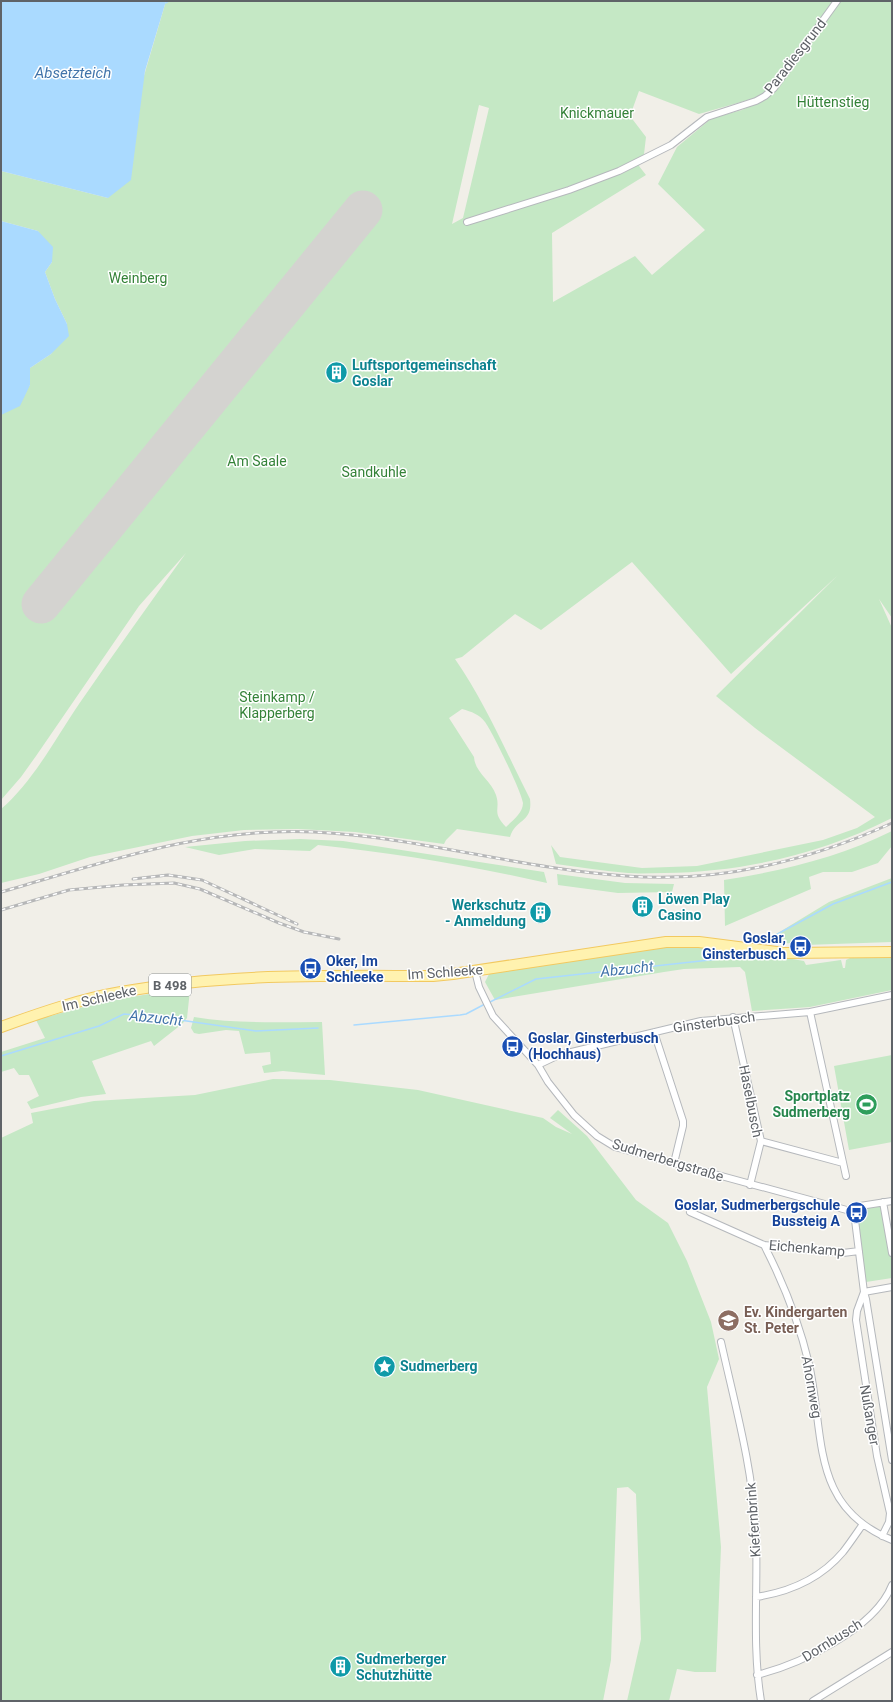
<svg xmlns="http://www.w3.org/2000/svg" width="893" height="1702" viewBox="0 0 893 1702" font-family="Roboto,sans-serif">
<style>
.green{fill:#c5e8c5;fill-rule:evenodd}
.water{fill:#aadaff}
.lines{fill:none;stroke-linecap:round;stroke-linejoin:round}
.stream{stroke:#aadaff;stroke-width:1.5}
.runway{stroke:#d4d3d0;stroke-width:39}
.minor-casing{stroke:#b5b8bc;stroke-width:8}
.primary-casing{stroke:#f2c960;stroke-width:12}
.minor{stroke:#fff;stroke-width:6}
.primary{stroke:#fff2af;stroke-width:10}
.rail-casing{stroke:#b6b7b8;stroke-width:3}
.rail{stroke:#fff;stroke-width:1.5;stroke-dasharray:4.5;stroke-linecap:butt}
.labels{text-anchor:middle;dominant-baseline:central;stroke-width:3;stroke-linejoin:round;paint-order:stroke}
.shield{fill:#fff;stroke:#8f9295;stroke-width:1}
.shield-label{font-size:13px;font-weight:bold;fill:#5f6368}
.street-label{font-size:14px;fill:#5f6368;stroke:#fff}
.park-label{font-size:14px;fill:#348238;stroke:#fff}
.culture-label{font-size:14px;font-weight:bold;fill:#0d838f;stroke:#fff;text-anchor:start}
.transit-label{font-size:14px;font-weight:bold;fill:#164399;stroke:#fff;text-anchor:end}
.leisure-label{font-size:14px;font-weight:bold;fill:#27864d;stroke:#fff;text-anchor:end}
.education-label{font-size:14px;font-weight:bold;fill:#785e54;stroke:#fff;text-anchor:start}
.water-label{font-size:15px;font-style:italic;fill:#4174aa;stroke:#fff}
</style>
<rect width="100%" height="100%" fill="#f1efe8"/>
<!-- green -->
<path class="green" d="M 166,1 L 833,1 L 774,88 L 839,1 L 892,1 L 892,618 L 879,599 L 892,628 L 892,818 C 821,854 744,872 664,873 C 652,873 640,874 628,873 C 604,871 580,867 556,864 L 551,845 L 560,857 L 642,868 L 697,866 L 823,840 L 857,828 L 875,817 L 755,728 L 716,696 L 838,575 L 731,674 L 632,562 L 541,630 L 515,614 L 462,657 L 455,659 C 485,702 506,752 530,799 C 533,823 516,818 510,837 L 457,829 L 446,840 L 444,844 L 355,832 L 298,829 L 244,830 L 192,836 L 90,857 L 39,874 L 1,883 L 1,809 C 32,783 56,738 79,704 C 114,653 150,603 186,553 L 139,606 L 36,756 L 21,777 L 1,800 L 1,415 L 30,385 L 30,368 L 51,354 L 67,324 L 55,299 L 45,272 L 52,262 L 38,231 L 1,221 L 1,171 L 108,198 ZM 639,91 L 699,114 L 755,98 L 765,99 L 742,110 L 712,118 L 677,147 L 658,184 L 705,230 L 652,275 L 635,256 L 553,302 L 552,233 L 646,175 L 639,166 L 644,154 L 646,137 L 630,116 ZM 479,105 L 489,108 L 463,218 L 452,224 ZM 462,709 C 472,712 479,714 485,722 C 492,731 522,793 523,803 C 523,813 512,821 506,827 C 491,811 501,810 496,795 C 491,780 475,773 474,757 L 449,718 Z
M 892,831 L 892,846 L 878,863 L 852,872 L 823,872 L 809,877 L 811,889 L 725,926 L 724,880 C 782,871 840,857 892,831 Z
M 300,839 L 343,841 L 544,872 L 547,883 C 472,866 395,853 318,845 L 310,851 L 255,849 L 219,855 L 185,847 L 245,841 Z
M 557,874 L 625,883 L 674,884 L 672,892 L 618,893 L 558,885 Z
M 892,878 L 892,942 L 805,945 L 805,943 L 802,943 L 802,944 L 763,942 L 829,902 Z
M 681,946 C 722,949 763,954 804,961 L 806,965 L 841,960 L 843,968 L 845,968 L 846,960 L 850,958 L 892,958 L 892,990 L 810,1007 L 752,1011 L 745,972 L 740,967 L 684,969 L 664,972 L 495,1000 L 485,982 L 489,974 L 654,948 Z
M 190,990 L 187,1018 L 182,1024 L 154,1046 L 151,1041 L 92,1061 L 106,1094 L 81,1097 L 31,1109 L 27,1102 L 39,1096 L 29,1075 L 19,1075 L 14,1068 L 1,1072 L 1,1052 L 45,1038 L 36,1020 C 87,1005 137,993 190,990 Z
M 194,1017 C 236,1024 279,1022 322,1022 L 325,1075 L 283,1071 L 264,1073 L 262,1066 L 271,1064 L 270,1052 L 245,1054 L 239,1031 L 226,1030 L 199,1034 L 194,1033 L 191,1028 Z
M 892,1055 L 892,1142 L 849,1150 L 834,1066 Z
M 273,1079 L 330,1080 L 418,1090 L 543,1118 L 556,1127 L 572,1134 L 550,1118 L 558,1110 L 587,1136 L 636,1200 L 668,1223 L 687,1261 L 711,1322 L 719,1359 L 707,1387 L 721,1547 L 716,1672 L 695,1672 L 677,1669 L 669,1701 L 627,1701 L 641,1639 L 636,1494 L 628,1487 L 617,1488 L 611,1660 L 603,1701 L 1,1701 L 1,1138 L 33,1123 L 31,1113 L 94,1101 L 195,1095 Z
M 884,1206 L 892,1261 L 892,1278 L 866,1282 L 855,1210 Z"/>
<!-- water -->
<path class="water" d="M 1,1 L 166,1 L 145,71 L 131,180 L 108,198 L 1,171 Z
M 1,221 L 38,231 L 53,247 L 52,262 L 45,272 L 55,299 L 67,324 L 69,336 L 51,354 L 30,368 L 30,385 L 20,406 L 1,415 Z"/>
<g class="lines">
<!-- stream -->
<path class="stream" d="M 166,3 L 169,1
M 757,945 L 833,904 L 892,882
M 488,1003 L 536,979 L 728,958 L 745,952
M 354,1025 L 460,1015 L 466,1014 L 485,1004
M 1,1056 L 99,1026 L 124,1014 L 166,1018 L 256,1031 L 318,1028"/>
<!-- runway -->
<path class="runway" d="M 41,604 L 363,210"/>
<defs>
<path id="minor" d="M 467,222 L 569,190 L 619,171 L 671,145 L 707,117 L 756,101 L 765,96 L 774,88 L 837,1
M 475,971 L 479,987 L 493,1016 L 538,1065 L 548,1082 L 574,1115 L 597,1136 L 615,1147 L 854,1212
M 810,1012 L 846,1176
M 733,1017 L 761,1141 L 750,1185
M 654,1032 L 683,1121 L 683,1126 L 674,1163
M 538,1065 L 559,1055 L 701,1021 L 810,1012 L 892,995
M 761,1141 L 843,1163
M 883,1202 L 892,1253
M 690,1212 L 764,1245 L 843,1253 L 859,1251
M 854,1212 L 864,1292 L 866,1299 L 892,1460
M 854,1212 L 856,1209 L 860,1206 L 892,1201
M 764,1245 C 784,1284 799,1322 809,1364 C 825,1436 810,1507 892,1540
M 864,1292 L 857,1311 L 856,1320 L 877,1456 L 890,1513 L 889,1522 L 882,1536
M 864,1292 L 892,1287
M 721,1342 C 735,1405 753,1469 756,1534 C 758,1589 752,1646 761,1701
M 756,1597 C 789,1592 821,1578 843,1552 C 850,1543 856,1534 863,1524
M 757,1675 C 800,1664 875,1629 892,1585
M 813,1701 L 892,1652"/>
<path id="primary" d="M 1,1027 C 40,1013 80,999 121,992 C 225,973 327,976 433,976 L 453,974 L 666,942 L 699,942 L 784,953 L 892,952"/>
</defs>
<!-- minor casing -->
<use href="#minor" class="minor-casing"/>
<!-- primary casing -->
<use href="#primary" class="primary-casing"/>
<!-- minor -->
<use href="#minor" class="minor"/>
<!-- primary -->
<use href="#primary" class="primary"/>
<defs>
<path id="rail" d="M 133,879 L 168,875 L 202,880 L 297,924
M 1,892 C 106,862 203,827 314,832 C 419,837 521,869 626,876 C 718,883 809,861 892,823
M 1,910 L 69,890 L 123,885 L 174,883 L 200,889 L 279,923 L 304,932 L 339,939"/>
</defs>
<!-- rail casing -->
<use href="#rail" class="rail-casing"/>
<!-- rail -->
<use href="#rail" class="rail"/>
</g>
<!-- icons -->
<defs>
<symbol id="building-disc" viewBox="-11 -11 22 22"><circle r="9.5" fill="#0f9aa8" stroke="#fff"/><path d="M-4-6H4V6H1V3H-1V6H-4ZM-2.5-4.3h1.7v1.8h-1.7ZM.8-4.3h1.7v1.8H.8ZM-2.5-1h1.7V.8h-1.7ZM.8-1h1.7V.8H.8Z" fill="#fff"/></symbol>
<symbol id="bus-disc" viewBox="-11 -11 22 22"><circle r="9.5" fill="#1a4fb4" stroke="#fff"/><path d="M-5-6H5V4H4V6H2V4H-2V6H-4V4H-5ZM-3.5-4V0h7V-4ZM-3.5 1.2v1.5H-2V1.2ZM2 1.2v1.5H3.5V1.2Z" fill="#fff"/></symbol>
<symbol id="stadium-disc" viewBox="-11 -11 22 22"><circle r="9.5" fill="#2e9e5b" stroke="#fff"/><path d="M0-5a6.5 5 0 1 0 0 10a6.5 5 0 1 0 0-10ZM-3.5-1.8h7v3.6h-7Z" fill="#fff"/></symbol>
<symbol id="school-disc" viewBox="-11 -11 22 22"><circle r="9.5" fill="#8d6e63" stroke="#fff"/><path d="M0-5L7-2L0 1L-7-2ZM-4 1L0 2.5L4 1V4Q0 6-4 4Z" fill="#fff"/></symbol>
<symbol id="sight-disc" viewBox="-11 -11 22 22"><circle r="9.5" fill="#0f9aa8" stroke="#fff"/><path d="M0-6L1.8-2.2L6-1.7L2.9 1.2L3.7 5.4L0 3.3L-3.7 5.4L-2.9 1.2L-6-1.7L-1.8-2.2Z" fill="#fff"/></symbol>
</defs>
<g fill-rule="evenodd">
<use href="#building-disc" x="324" y="360" width="25" height="25"/>
<use href="#building-disc" x="630" y="894" width="25" height="25"/>
<use href="#building-disc" x="528" y="900" width="25" height="25"/>
<use href="#bus-disc" x="788" y="934" width="25" height="25"/>
<use href="#bus-disc" x="298" y="956" width="25" height="25"/>
<use href="#bus-disc" x="500" y="1034" width="25" height="25"/>
<use href="#stadium-disc" x="854" y="1092" width="25" height="25"/>
<use href="#bus-disc" x="844" y="1200" width="25" height="25"/>
<use href="#school-disc" x="716" y="1308" width="25" height="25"/>
<use href="#sight-disc" x="372" y="1354" width="25" height="25"/>
<use href="#building-disc" x="328" y="1654" width="25" height="25"/>
</g>
<g class="labels">
<!-- shield labels -->
<rect class="shield" x="149" y="974" width="42" height="22" rx="3"/>
<g class="shield-label">
<text x="170" y="985">B 498</text>
</g>
<!-- street labels -->
<g class="street-label">
<text transform="translate(795 56) rotate(-52)">Paradiesgrund</text>
<text transform="translate(445 972) rotate(-4)">Im Schleeke</text>
<text transform="translate(99 998) rotate(-13)">Im Schleeke</text>
<text transform="translate(714 1022) rotate(-8)">Ginsterbusch</text>
<text transform="translate(751 1101) rotate(79)">Haselbusch</text>
<text transform="translate(668 1160) rotate(17)">Sudmerbergstraße</text>
<text transform="translate(807 1248) rotate(5)">Eichenkamp</text>
<text transform="translate(812 1387) rotate(80)">Ahornweg</text>
<text transform="translate(870 1415) rotate(80)">Nußanger</text>
<text transform="translate(753 1520) rotate(-94)">Kiefernbrink</text>
<text transform="translate(832 1640) rotate(-32)">Dornbusch</text>
</g>
<!-- park labels -->
<g class="park-label">
<text x="833" y="102">Hüttenstieg</text>
<text x="597" y="113">Knickmauer</text>
<text x="138" y="278">Weinberg</text>
<text x="257" y="461">Am Saale</text>
<text x="374" y="472">Sandkuhle</text>
<text x="277" y="697">Steinkamp /<tspan x="277" dy="16">Klapperberg</tspan></text>
</g>
<!-- culture labels -->
<g class="culture-label">
<text x="352" y="365">Luftsportgemeinschaft<tspan x="352" dy="16">Goslar</tspan></text>
<text x="658" y="899">Löwen Play<tspan x="658" dy="16">Casino</tspan></text>
<text x="526" y="905" text-anchor="end">Werkschutz<tspan x="526" dy="16">- Anmeldung</tspan></text>
<text x="400" y="1366">Sudmerberg</text>
<text x="356" y="1659">Sudmerberger<tspan x="356" dy="16">Schutzhütte</tspan></text>
</g>
<!-- transit labels -->
<g class="transit-label">
<text x="786" y="938">Goslar,<tspan x="786" dy="16">Ginsterbusch</tspan></text>
<text x="326" y="961" text-anchor="start">Oker, Im<tspan x="326" dy="16">Schleeke</tspan></text>
<text x="528" y="1038" text-anchor="start">Goslar, Ginsterbusch<tspan x="528" dy="16">(Hochhaus)</tspan></text>
<text x="840" y="1205">Goslar, Sudmerbergschule<tspan x="840" dy="16">Bussteig A</tspan></text>
</g>
<!-- leisure labels -->
<g class="leisure-label">
<text x="850" y="1096">Sportplatz<tspan x="850" dy="16">Sudmerberg</tspan></text>
</g>
<!-- education labels -->
<g class="education-label">
<text x="744" y="1312">Ev. Kindergarten<tspan x="744" dy="16">St. Peter</tspan></text>
</g>
<!-- water labels -->
<g class="water-label">
<text x="73" y="73">Absetzteich</text>
<text transform="translate(627 969) rotate(-6)">Abzucht</text>
<text transform="translate(156 1018) rotate(6)">Abzucht</text>
</g>
</g>
<!-- border -->
<rect width="893" height="1702" fill="none" stroke="#5f6368" stroke-width="4"/>
</svg>
